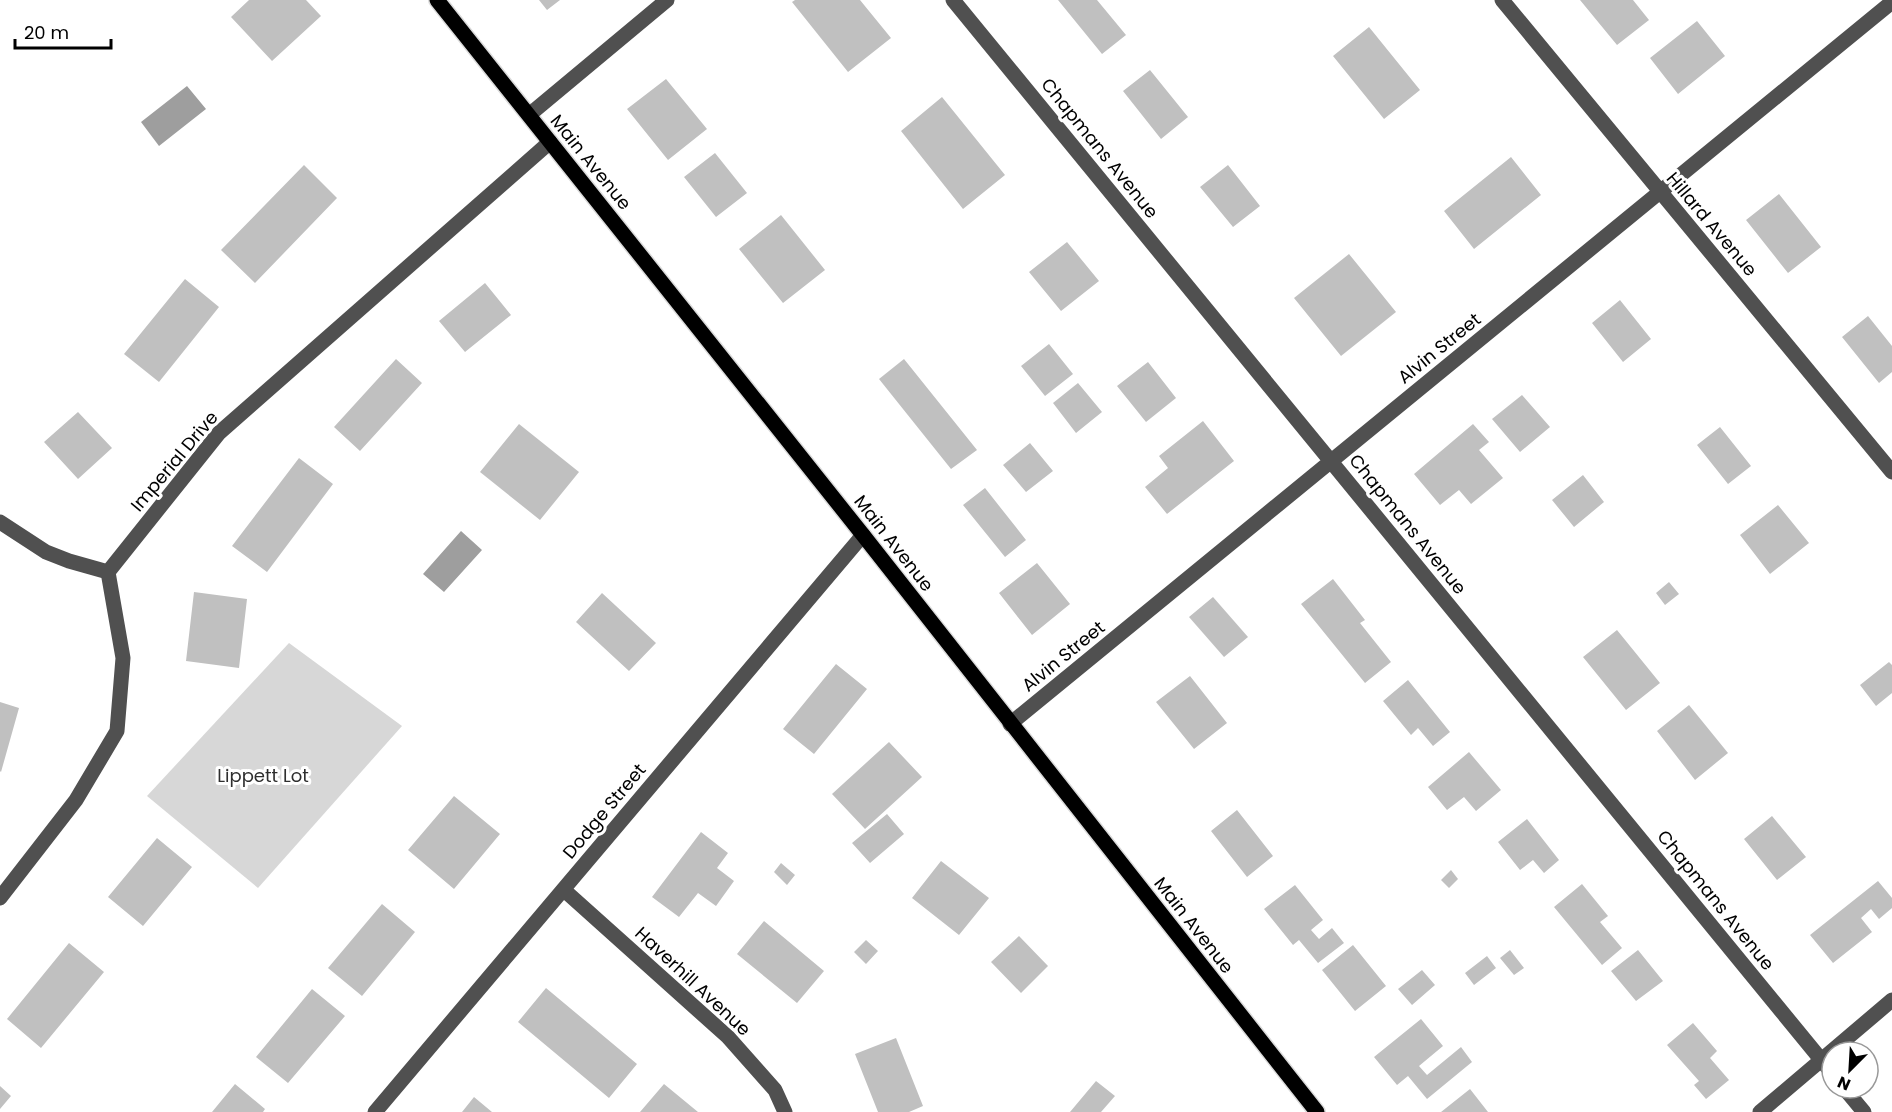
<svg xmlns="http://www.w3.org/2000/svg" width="1892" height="1112" viewBox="0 0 1892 1112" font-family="Poppins,sans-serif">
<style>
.green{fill:#d7d7d7}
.water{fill:#9e9e9e}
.building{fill:#c0c0c0}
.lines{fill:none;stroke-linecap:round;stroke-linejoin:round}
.major-casing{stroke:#dbdbdb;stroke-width:18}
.minor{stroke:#505050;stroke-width:15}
.major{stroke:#000;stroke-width:15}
.labels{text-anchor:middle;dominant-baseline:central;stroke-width:6;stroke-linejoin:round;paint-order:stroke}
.street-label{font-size:18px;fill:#000;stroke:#fff}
.park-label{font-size:18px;fill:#2e2e2e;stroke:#fff}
</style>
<rect width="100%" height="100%" fill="#fff"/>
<!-- green -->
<path class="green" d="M 289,643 L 402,726 L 258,888 L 147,796 Z"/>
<!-- water -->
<path class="water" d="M 187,86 L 206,109 L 159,146 L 141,122 Z
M 461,531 L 482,550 L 444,592 L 423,574 Z"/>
<!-- building -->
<path class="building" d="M 249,0 L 306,0 L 321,16 L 272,61 L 231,17 Z
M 539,0 L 560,0 L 547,10 Z
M 795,0 L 860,0 L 891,38 L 848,72 L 792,2 Z
M 1058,0 L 1097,0 L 1126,35 L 1102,54 Z
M 1580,0 L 1633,0 L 1649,20 L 1617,45 Z
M 1697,21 L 1725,56 L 1678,94 L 1650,58 Z
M 1369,27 L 1420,90 L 1384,119 L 1333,56 Z
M 1150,70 L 1188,117 L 1161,139 L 1123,91 Z
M 666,79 L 707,129 L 668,160 L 627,109 Z
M 942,97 L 1005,175 L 963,209 L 901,131 Z
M 715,153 L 747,193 L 716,217 L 684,177 Z
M 1511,157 L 1541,195 L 1474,249 L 1444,211 Z
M 304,165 L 337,198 L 255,283 L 221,250 Z
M 1228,165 L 1260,206 L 1233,227 L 1200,187 Z
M 1779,194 L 1821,247 L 1788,273 L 1746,220 Z
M 781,215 L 825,270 L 783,303 L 739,249 Z
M 1067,242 L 1099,281 L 1061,311 L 1029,272 Z
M 1349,254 L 1396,312 L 1341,356 L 1294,298 Z
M 185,279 L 219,307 L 159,382 L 124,354 Z
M 485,283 L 511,315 L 465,352 L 439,321 Z
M 1620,300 L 1651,339 L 1623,362 L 1592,323 Z
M 1868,316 L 1892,346 L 1892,372 L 1879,383 L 1842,337 Z
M 1049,344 L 1073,374 L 1045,396 L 1021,366 Z
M 396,359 L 422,383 L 360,451 L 334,427 Z
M 904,359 L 977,450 L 951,469 L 879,379 Z
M 1148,362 L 1176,398 L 1146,422 L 1117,386 Z
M 1078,383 L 1102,412 L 1076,433 L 1053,403 Z
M 1522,395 L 1550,427 L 1520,452 L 1492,419 Z
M 78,412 L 112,448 L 78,479 L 44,442 Z
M 1203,421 L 1234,461 L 1167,514 L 1145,487 L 1168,468 L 1159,456 Z
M 519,424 L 579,472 L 540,520 L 480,472 Z
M 1473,424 L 1489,442 L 1479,450 L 1503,478 L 1471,504 L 1459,490 L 1440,505 L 1414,474 Z
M 1720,427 L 1751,466 L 1728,484 L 1697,445 Z
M 1030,443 L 1053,471 L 1026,492 L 1003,465 Z
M 299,458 L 333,484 L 267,572 L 232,546 Z
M 1583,475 L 1604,502 L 1574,527 L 1552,500 Z
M 985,488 L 1026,540 L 1005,557 L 963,505 Z
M 1778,505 L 1809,543 L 1770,574 L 1740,535 Z
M 1037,563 L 1070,604 L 1032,635 L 999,593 Z
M 1333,579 L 1365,620 L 1360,623 L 1391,662 L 1365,683 L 1301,604 Z
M 1669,582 L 1679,594 L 1665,605 L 1656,593 Z
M 194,592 L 247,599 L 239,668 L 186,661 Z
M 602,593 L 656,643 L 629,671 L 576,622 Z
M 1213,597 L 1248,637 L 1224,657 L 1189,617 Z
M 1617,630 L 1660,683 L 1626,710 L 1583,657 Z
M 1889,662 L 1892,665 L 1892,693 L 1876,706 L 1860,685 Z
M 836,664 L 867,689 L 814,754 L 783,729 Z
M 1190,676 L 1227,723 L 1194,749 L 1156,702 Z
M 1408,680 L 1450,732 L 1433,746 L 1418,728 L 1411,735 L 1383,701 Z
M 0,702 L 19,708 L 1,772 L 0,771 Z
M 1689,705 L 1728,753 L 1695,780 L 1657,731 Z
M 889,742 L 922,777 L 865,829 L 832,794 Z
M 1469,752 L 1501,790 L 1476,811 L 1464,797 L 1447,810 L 1428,787 Z
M 454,796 L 500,834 L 454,889 L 408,850 Z
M 1237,810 L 1273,856 L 1247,877 L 1211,831 Z
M 887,814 L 904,834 L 870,863 L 852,843 Z
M 1772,816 L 1806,857 L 1777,880 L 1744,839 Z
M 1527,819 L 1559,860 L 1544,873 L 1533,860 L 1520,870 L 1498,842 Z
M 701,832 L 728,853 L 717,868 L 734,881 L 716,906 L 698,893 L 679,917 L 652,897 Z
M 157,838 L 192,867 L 143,926 L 108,897 Z
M 941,861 L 989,898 L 959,935 L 912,898 Z
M 781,863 L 795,875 L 787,885 L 774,872 Z
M 1451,870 L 1458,879 L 1449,888 L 1441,880 Z
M 1878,881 L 1892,898 L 1892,908 L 1879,919 L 1871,909 L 1861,918 L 1872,932 L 1833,963 L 1810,935 Z
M 1582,884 L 1608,916 L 1600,922 L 1622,948 L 1602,965 L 1554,907 Z
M 1295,885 L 1323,920 L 1311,930 L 1319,939 L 1332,928 L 1344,943 L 1318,963 L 1299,940 L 1293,945 L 1264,909 Z
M 382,904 L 415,932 L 362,996 L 328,968 Z
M 764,921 L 824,971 L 797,1003 L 737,954 Z
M 1019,936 L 1048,966 L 1021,993 L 991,962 Z
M 866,940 L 878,951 L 866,964 L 854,952 Z
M 69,943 L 104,972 L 41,1048 L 7,1019 Z
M 1353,945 L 1386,986 L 1355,1011 L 1322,970 Z
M 1510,950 L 1524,968 L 1514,975 L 1500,958 Z
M 1638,950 L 1663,981 L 1636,1001 L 1611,971 Z
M 1487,956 L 1496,968 L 1474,985 L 1465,973 Z
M 1422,970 L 1435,985 L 1412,1005 L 1398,989 Z
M 546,988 L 637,1064 L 609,1098 L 518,1022 Z
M 312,989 L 345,1016 L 288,1083 L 256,1057 Z
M 1421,1019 L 1443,1046 L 1419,1066 L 1427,1075 L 1461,1047 L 1472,1062 L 1427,1099 L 1408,1076 L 1397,1085 L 1374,1057 Z
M 1693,1023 L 1717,1051 L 1710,1058 L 1729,1080 L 1706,1099 L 1694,1085 L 1699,1081 L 1667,1045 Z
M 896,1038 L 923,1106 L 909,1112 L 878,1112 L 855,1054 Z
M 1096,1081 L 1115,1096 L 1101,1112 L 1070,1112 Z
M 235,1084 L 265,1109 L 263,1112 L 212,1112 Z
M 664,1084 L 698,1112 L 640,1112 Z
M 0,1086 L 11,1096 L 0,1109 Z
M 1470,1089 L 1488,1112 L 1441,1112 Z
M 474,1097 L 492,1112 L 462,1112 Z"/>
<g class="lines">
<defs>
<path id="major" d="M 437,0 L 863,535 L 1317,1112"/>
</defs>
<!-- major casing -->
<use href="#major" class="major-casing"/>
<!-- minor -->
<path class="minor" d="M 953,0 L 1832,1073
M 1502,0 L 1892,472
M 529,115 L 667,0
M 0,522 L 46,552 L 69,561 L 108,572
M 1010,724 L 1892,2
M 564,890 L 728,1037 L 775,1090 L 785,1112
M 0,898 L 76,800 L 117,731 L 123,658 L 108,572 L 219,433 L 550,142
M 1844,1088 L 1864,1112
M 375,1112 L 863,535
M 1760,1112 L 1892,1000"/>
<!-- major -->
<use href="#major" class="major"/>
</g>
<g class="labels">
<!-- street labels -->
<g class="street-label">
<text transform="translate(1100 148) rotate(51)">Chapmans Avenue</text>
<text transform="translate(591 162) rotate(51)">Main Avenue</text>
<text transform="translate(1712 224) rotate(50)">Hillard Avenue</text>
<text transform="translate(1439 348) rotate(-39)">Alvin Street</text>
<text transform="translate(174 461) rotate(-50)">Imperial Drive</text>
<text transform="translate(1408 524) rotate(51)">Chapmans Avenue</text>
<text transform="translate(894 543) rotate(52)">Main Avenue</text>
<text transform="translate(1063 656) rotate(-39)">Alvin Street</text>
<text transform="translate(604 811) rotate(-50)">Dodge Street</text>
<text transform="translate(1716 900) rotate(51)">Chapmans Avenue</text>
<text transform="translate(1194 925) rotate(52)">Main Avenue</text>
<text transform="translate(693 981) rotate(43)">Haverhill Avenue</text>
</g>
<!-- park labels -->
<g class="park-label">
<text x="263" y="775">Lippett Lot</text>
</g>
</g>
<!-- north arrow -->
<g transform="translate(1850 1070) rotate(204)"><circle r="28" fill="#ffffff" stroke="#999999" stroke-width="1.5"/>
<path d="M0-4.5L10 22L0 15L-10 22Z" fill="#000000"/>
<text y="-9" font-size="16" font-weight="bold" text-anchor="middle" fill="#000000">N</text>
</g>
<!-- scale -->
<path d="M15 39v9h96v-9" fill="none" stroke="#000000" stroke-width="3"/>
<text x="24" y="39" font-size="18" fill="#000000" stroke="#ffffff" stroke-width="4.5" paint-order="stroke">20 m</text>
</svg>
